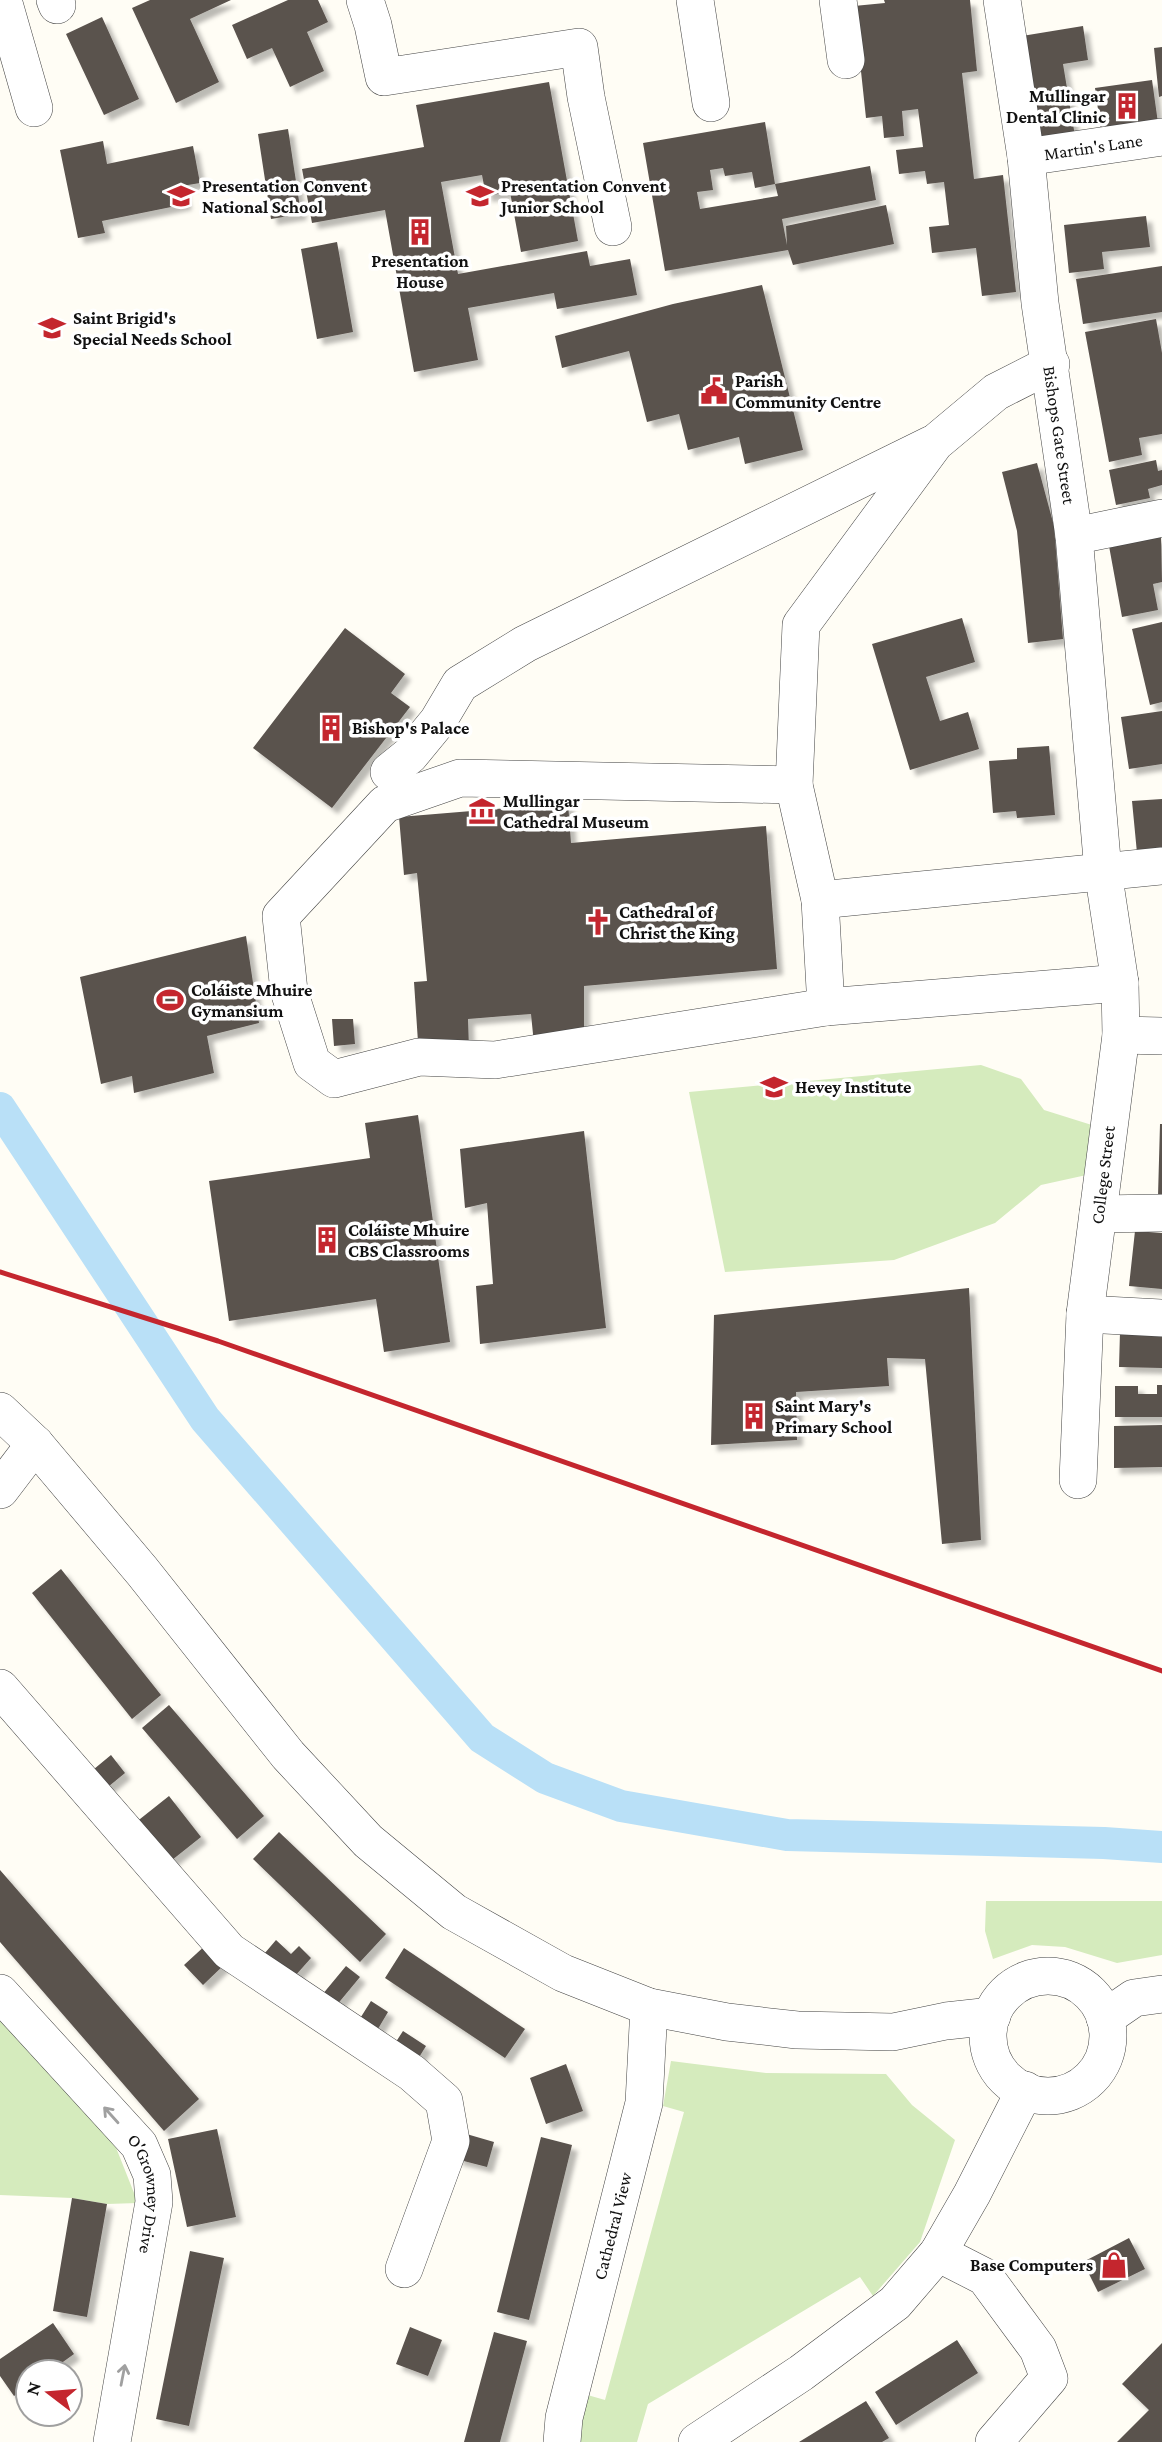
<svg xmlns="http://www.w3.org/2000/svg" width="1162" height="2442" viewBox="0 0 1162 2442" font-family="'Crimson Pro',serif">
<style>
.green{fill:#d5ebbd}
.lines{fill:none;stroke-linecap:round;stroke-linejoin:round}
.canal{stroke:#b9e0f7;stroke-width:32}
.building{fill:#5a524d;filter:url(#shadow)}
.minor-casing{stroke:#444;stroke-width:38}
.minor{stroke:#fff;stroke-width:37}
.rail{stroke:#c4262e;stroke-width:5}
.oneway{stroke:#a0a0a0}
.labels{text-anchor:middle;dominant-baseline:central;stroke-width:7;stroke-linejoin:round;paint-order:stroke}
.poi-label{font-size:18px;font-weight:bold;fill:#111;stroke:#fff;text-anchor:start}
.street-label{font-size:18px;fill:#111;stroke:#fff}
</style>
<defs>
<filter id="shadow"><feDropShadow dx="6" dy="6" stdDeviation="2" flood-color="#0004"/></filter>
</defs>
<rect width="100%" height="100%" fill="#fffdf5"/>
<!-- green -->
<path class="green" d="M 981,1065 L 1021,1079 L 1044,1110 L 1095,1126 L 1091,1174 L 1041,1185 L 995,1223 L 894,1260 L 725,1272 L 689,1092 Z
M 986,1901 L 1162,1901 L 1162,1955 L 1117,1963 L 1065,1947 L 1032,1945 L 993,1959 L 985,1931 Z
M 0,2015 L 113,2140 L 138,2203 L 107,2204 L 72,2198 L 0,2195 Z
M 671,2061 L 766,2073 L 886,2074 L 912,2105 L 955,2140 L 920,2242 L 873,2296 L 860,2277 L 648,2404 L 637,2442 L 576,2442 L 584,2394 L 605,2400 L 684,2112 L 663,2106 Z"/>
<g class="lines">
<!-- canal -->
<path class="canal" d="M 0,1108 L 205,1419 L 482,1738 L 545,1778 L 621,1806 L 787,1835 L 1104,1843 L 1162,1847"/>
</g>
<!-- building -->
<path class="building" d="M 150,0 L 231,0 L 190,19 L 219,82 L 176,103 L 132,8 Z
M 288,0 L 318,0 L 328,22 L 307,32 L 324,71 L 290,87 L 272,48 L 247,59 L 232,25 Z
M 884,0 L 970,0 L 977,71 L 962,73 L 974,179 L 1003,175 L 1016,292 L 982,296 L 976,248 L 932,253 L 929,227 L 949,225 L 944,182 L 927,184 L 925,171 L 899,174 L 896,150 L 923,147 L 918,109 L 902,111 L 904,136 L 884,138 L 882,116 L 866,118 L 854,6 L 885,3 Z
M 102,17 L 139,99 L 104,115 L 66,34 Z
M 1083,26 L 1088,60 L 1063,64 L 1075,136 L 1038,142 L 1022,36 Z
M 1162,47 L 1162,96 L 1159,97 L 1154,48 Z
M 1152,80 L 1158,123 L 1101,131 L 1095,88 Z
M 549,82 L 578,241 L 521,252 L 510,192 L 486,196 L 482,175 L 441,182 L 458,274 L 587,251 L 590,266 L 630,259 L 637,295 L 557,309 L 554,293 L 468,308 L 478,360 L 414,372 L 385,210 L 312,223 L 302,169 L 424,147 L 416,105 Z
M 765,122 L 775,184 L 755,188 L 752,172 L 725,176 L 723,168 L 710,170 L 713,190 L 697,192 L 700,209 L 778,196 L 775,184 L 870,166 L 876,200 L 782,219 L 787,245 L 786,226 L 886,205 L 894,244 L 793,265 L 788,250 L 665,271 L 643,143 Z
M 288,129 L 301,214 L 271,219 L 258,134 Z
M 103,141 L 107,164 L 193,146 L 200,183 L 182,186 L 186,204 L 102,221 L 105,233 L 78,238 L 60,150 Z
M 1146,216 L 1150,247 L 1102,252 L 1104,269 L 1069,273 L 1064,225 Z
M 337,242 L 353,332 L 317,339 L 301,249 Z
M 1162,266 L 1162,312 L 1083,324 L 1076,279 Z
M 762,285 L 803,450 L 745,464 L 739,437 L 688,450 L 679,414 L 647,422 L 629,351 L 562,368 L 555,336 L 673,304 Z
M 1156,319 L 1162,353 L 1162,434 L 1139,438 L 1142,455 L 1109,462 L 1085,332 Z
M 1156,460 L 1158,471 L 1162,470 L 1162,485 L 1148,489 L 1150,498 L 1116,505 L 1109,470 Z
M 1037,463 L 1054,526 L 1063,639 L 1028,643 L 1017,531 L 1002,472 Z
M 1161,536 L 1162,582 L 1153,584 L 1158,610 L 1122,617 L 1109,546 Z
M 962,618 L 975,662 L 926,677 L 940,721 L 968,712 L 979,749 L 910,770 L 872,644 Z
M 1162,622 L 1162,702 L 1150,705 L 1132,629 Z
M 345,628 L 405,674 L 391,693 L 410,707 L 332,808 L 253,748 Z
M 1162,711 L 1162,764 L 1129,769 L 1121,717 Z
M 1049,746 L 1055,815 L 1017,818 L 1016,811 L 993,813 L 989,761 L 1017,759 L 1017,748 Z
M 1162,799 L 1162,851 L 1137,853 L 1132,801 Z
M 568,803 L 571,843 L 766,826 L 777,969 L 584,986 L 584,1046 L 535,1054 L 531,1014 L 468,1019 L 469,1049 L 419,1057 L 414,982 L 427,981 L 417,873 L 404,875 L 399,817 Z
M 246,936 L 259,1023 L 207,1036 L 214,1073 L 134,1093 L 132,1076 L 101,1084 L 80,977 Z
M 332,1019 L 353,1019 L 355,1044 L 334,1046 Z
M 418,1115 L 450,1342 L 384,1352 L 376,1299 L 229,1321 L 209,1181 L 370,1158 L 365,1123 Z
M 1160,1124 L 1162,1124 L 1162,1196 L 1158,1196 Z
M 584,1131 L 606,1328 L 480,1344 L 476,1286 L 493,1284 L 487,1203 L 465,1208 L 460,1149 Z
M 1135,1231 L 1162,1233 L 1162,1289 L 1129,1286 Z
M 969,1288 L 981,1540 L 942,1544 L 925,1359 L 887,1358 L 889,1386 L 796,1392 L 797,1440 L 711,1445 L 714,1315 Z
M 1120,1332 L 1162,1333 L 1162,1368 L 1119,1367 Z
M 1157,1385 L 1162,1385 L 1162,1417 L 1115,1417 L 1115,1386 L 1138,1386 L 1138,1394 L 1157,1394 Z
M 1162,1425 L 1162,1467 L 1114,1468 L 1114,1426 Z
M 61,1569 L 161,1695 L 132,1719 L 32,1593 Z
M 169,1705 L 264,1816 L 237,1839 L 142,1728 Z
M 111,1755 L 125,1773 L 103,1791 L 88,1774 Z
M 169,1796 L 201,1837 L 167,1864 L 135,1823 Z
M 279,1832 L 386,1934 L 360,1962 L 253,1859 Z
M 0,1870 L 199,2099 L 164,2131 L 0,1942 Z
M 276,1940 L 291,1954 L 299,1946 L 311,1958 L 287,1985 L 259,1960 Z
M 208,1943 L 226,1963 L 203,1985 L 184,1965 Z
M 404,1948 L 525,2029 L 505,2058 L 385,1978 Z
M 346,1966 L 360,1977 L 331,2012 L 317,2001 Z
M 371,2001 L 388,2012 L 372,2039 L 354,2028 Z
M 403,2031 L 426,2046 L 413,2067 L 390,2051 Z
M 566,2064 L 583,2111 L 546,2124 L 530,2078 Z
M 217,2129 L 236,2217 L 187,2227 L 168,2139 Z
M 463,2133 L 494,2142 L 487,2167 L 456,2159 Z
M 541,2137 L 572,2145 L 529,2320 L 497,2312 Z
M 72,2198 L 107,2204 L 87,2317 L 53,2311 Z
M 1129,2238 L 1145,2269 L 1098,2292 L 1083,2262 Z
M 190,2251 L 224,2258 L 189,2426 L 156,2419 Z
M 53,2323 L 74,2354 L 49,2372 L 28,2372 L 28,2386 L 14,2396 L 0,2376 L 0,2359 Z
M 410,2327 L 442,2340 L 428,2376 L 396,2364 Z
M 494,2332 L 527,2341 L 500,2442 L 464,2442 Z
M 957,2340 L 978,2373 L 896,2425 L 875,2392 Z
M 1162,2343 L 1162,2442 L 1117,2442 L 1149,2410 L 1122,2384 Z
M 866,2401 L 889,2438 L 882,2442 L 799,2442 Z"/>
<g class="lines">
<defs>
<g id="minor">
<path d="M 3,0 L 34,108"/>
<path d="M 55,0 L 57,5"/>
<path d="M 365,0 L 373,25 L 384,77 L 579,47 L 586,97 L 613,227"/>
<path d="M 695,0 L 711,103"/>
<path d="M 838,0 L 846,60"/>
<path id="s1" d="M 1002,0 L 1026,157 L 1040,303 L 1074,536 L 1103,871 L 1120,983 L 1121,1035 L 1085,1314 L 1078,1480"/>
<path id="s2" d="M 1026,157 L 1162,137"/>
<path d="M 1051,364 L 996,392 L 935,443 L 801,625 L 794,785 L 460,778 L 385,804 L 281,916 L 289,991 L 312,1063 L 334,1079 L 419,1057 L 495,1060 L 826,1007 L 1120,983"/>
<path d="M 1074,536 L 1162,518"/>
<path d="M 389,772 L 410,755 L 438,721 L 460,684 L 525,644 L 930,445"/>
<path d="M 794,785 L 820,900 L 826,1007"/>
<path d="M 820,900 L 1162,866"/>
<path d="M 1121,1035 L 1162,1036"/>
<path d="M 1098,1214 L 1162,1213"/>
<path d="M 1085,1314 L 1162,1318"/>
<path d="M 0,1411 L 35,1444 L 142,1571 L 288,1755 L 368,1841 L 454,1912 L 563,1973 L 649,2007 L 727,2022 L 797,2030 L 893,2032 L 946,2021 L 992,2016"/>
<path d="M 0,1490 L 35,1444"/>
<path d="M 0,1688 L 229,1951 L 412,2073 L 444,2101 L 451,2141 L 404,2269"/>
<circle cx="1048" cy="2036" r="60"/>
<path id="s3" d="M 0,1993 L 139,2145 L 152,2175 L 154,2202 L 112,2442"/>
<path d="M 1105,2018 L 1134,1998 L 1162,1994"/>
<path d="M 938,2253 L 985,2277 L 1038,2349 L 1049,2378 L 994,2442"/>
<path id="s4" d="M 562,2442 L 564,2418 L 644,2103 L 649,2007"/>
<path d="M 697,2442 L 801,2373 L 895,2303 L 938,2253 L 972,2194 L 1025,2090"/>
</g>
</defs>
<!-- minor casing -->
<use href="#minor" class="minor-casing"/>
<!-- minor -->
<use href="#minor" class="minor"/>
<!-- rail -->
<path class="rail" d="M 0,1272 L 218,1341 L 1162,1671"/>
</g>
<!-- one-way arrows -->
<defs><path id="oneway-shaft" d="M-6 0H5M1.5-3L5.5 0L1.5 3" fill="none" stroke-width="1.6" stroke-linecap="round" stroke-linejoin="round" transform="scale(1.75)"/></defs>
<g class="oneway">
<use href="#oneway-shaft" transform="translate(111 2115) rotate(-132)"/>
<use href="#oneway-shaft" transform="translate(123 2375) rotate(-79)"/>
</g>
<!-- icons -->
<defs>
<symbol id="building-bare" viewBox="-9 -9 18 18"><path d="M-4-6H4V6H1V3H-1V6H-4ZM-2.5-4.3h1.7v1.8h-1.7ZM.8-4.3h1.7v1.8H.8ZM-2.5-1h1.7V.8h-1.7ZM.8-1h1.7V.8H.8Z" fill="#c4262e" stroke="#fff" stroke-width="2.5" paint-order="stroke"/></symbol>
<symbol id="school-bare" viewBox="-9 -9 18 18"><path d="M0-5L7-2L0 1L-7-2ZM-4 1L0 2.5L4 1V4Q0 6-4 4Z" fill="#c4262e" stroke="#fff" stroke-width="2.5" paint-order="stroke"/></symbol>
<symbol id="civic-bare" viewBox="-9 -9 18 18"><path d="M-.6-6.5H3V-4.5H.6V-3L4-1V1h2V6H-6V1h2V-1L-.6-3ZM-1.2 2.5V6h2.4V2.5Z" fill="#c4262e" stroke="#fff" stroke-width="2.5" paint-order="stroke"/></symbol>
<symbol id="museum-bare" viewBox="-9 -9 18 18"><path d="M0-6L6-3V-2H-6V-3ZM-5-1h2V3h-2ZM-1-1h2V3h-2ZM3-1h2V3H3ZM-6 4H6V6H-6Z" fill="#c4262e" stroke="#fff" stroke-width="2.5" paint-order="stroke"/></symbol>
<symbol id="church-bare" viewBox="-9 -9 18 18"><path d="M-1.2-6h2.4v3.5h3.3v2.4h-3.3V6h-2.4V-.1h-3.3v-2.4h3.3Z" fill="#c4262e" stroke="#fff" stroke-width="2.5" paint-order="stroke"/></symbol>
<symbol id="stadium-bare" viewBox="-9 -9 18 18"><path d="M0-5a6.5 5 0 1 0 0 10a6.5 5 0 1 0 0-10ZM-3.5-1.8h7v3.6h-7Z" fill="#c4262e" stroke="#fff" stroke-width="2.5" paint-order="stroke"/></symbol>
<symbol id="shop-bare" viewBox="-9 -9 18 18"><path d="M-5-2.5h2.3a2.7 3.5 0 0 1 5.4 0H5L5.5 6h-11ZM-1.5-2.5h3a1.5 2.3 0 0 0-3 0Z" fill="#c4262e" stroke="#fff" stroke-width="2.5" paint-order="stroke"/></symbol>
</defs>
<g fill-rule="evenodd">
<use href="#building-bare" x="1108" y="87" width="38" height="38"/>
<use href="#school-bare" x="162" y="177" width="38" height="38"/>
<use href="#school-bare" x="461" y="177" width="38" height="38"/>
<use href="#building-bare" x="401" y="213" width="38" height="38"/>
<use href="#school-bare" x="33" y="309" width="38" height="38"/>
<use href="#civic-bare" x="695" y="372" width="38" height="38"/>
<use href="#building-bare" x="312" y="709" width="38" height="38"/>
<use href="#museum-bare" x="463" y="792" width="38" height="38"/>
<use href="#church-bare" x="579" y="903" width="38" height="38"/>
<use href="#stadium-bare" x="151" y="981" width="38" height="38"/>
<use href="#school-bare" x="755" y="1068" width="38" height="38"/>
<use href="#building-bare" x="308" y="1221" width="38" height="38"/>
<use href="#building-bare" x="735" y="1397" width="38" height="38"/>
<use href="#shop-bare" x="1095" y="2246" width="38" height="38"/>
</g>
<g class="labels">
<!-- poi labels -->
<g class="poi-label">
<text x="1106" y="96" text-anchor="end">Mullingar<tspan x="1106" dy="21">Dental Clinic</tspan></text>
<text x="202" y="186">Presentation Convent<tspan x="202" dy="21">National School</tspan></text>
<text x="501" y="186">Presentation Convent<tspan x="501" dy="21">Junior School</tspan></text>
<text x="420" y="261" text-anchor="middle">Presentation<tspan x="420" dy="21">House</tspan></text>
<text x="73" y="318">Saint Brigid's<tspan x="73" dy="21">Special Needs School</tspan></text>
<text x="735" y="381">Parish<tspan x="735" dy="21">Community Centre</tspan></text>
<text x="352" y="728">Bishop's Palace</text>
<text x="503" y="801">Mullingar<tspan x="503" dy="21">Cathedral Museum</tspan></text>
<text x="619" y="912">Cathedral of<tspan x="619" dy="21">Christ the King</tspan></text>
<text x="191" y="990">Coláiste Mhuire<tspan x="191" dy="21">Gymansium</tspan></text>
<text x="795" y="1087">Hevey Institute</text>
<text x="348" y="1230">Coláiste Mhuire<tspan x="348" dy="21">CBS Classrooms</tspan></text>
<text x="775" y="1406">Saint Mary's<tspan x="775" dy="21">Primary School</tspan></text>
<text x="1093" y="2265" text-anchor="end">Base Computers</text>
</g>
<!-- street labels -->
<g class="street-label">
<text stroke="none"><textPath href="#s2" startOffset="68">Martin's Lane</textPath></text>
<text stroke="none"><textPath href="#s1" startOffset="439">Bishops Gate Street</textPath></text>
<text transform="translate(1103 1175) rotate(-83)">College Street</text>
<text stroke="none"><textPath href="#s3" startOffset="256">O'Growney Drive</textPath></text>
<text stroke="none"><textPath href="#s4" startOffset="222">Cathedral View</textPath></text>
</g>
</g>
<!-- north arrow -->
<g transform="translate(49 2393) rotate(286)"><circle r="33" fill="#ffffff" stroke="#a0a0a0" stroke-width="2"/>
<path d="M0-5L12 26L0 18L-12 26Z" fill="#c4262e"/>
<text y="-10" font-size="19" font-weight="bold" text-anchor="middle" fill="#111111">N</text>
</g>
</svg>
